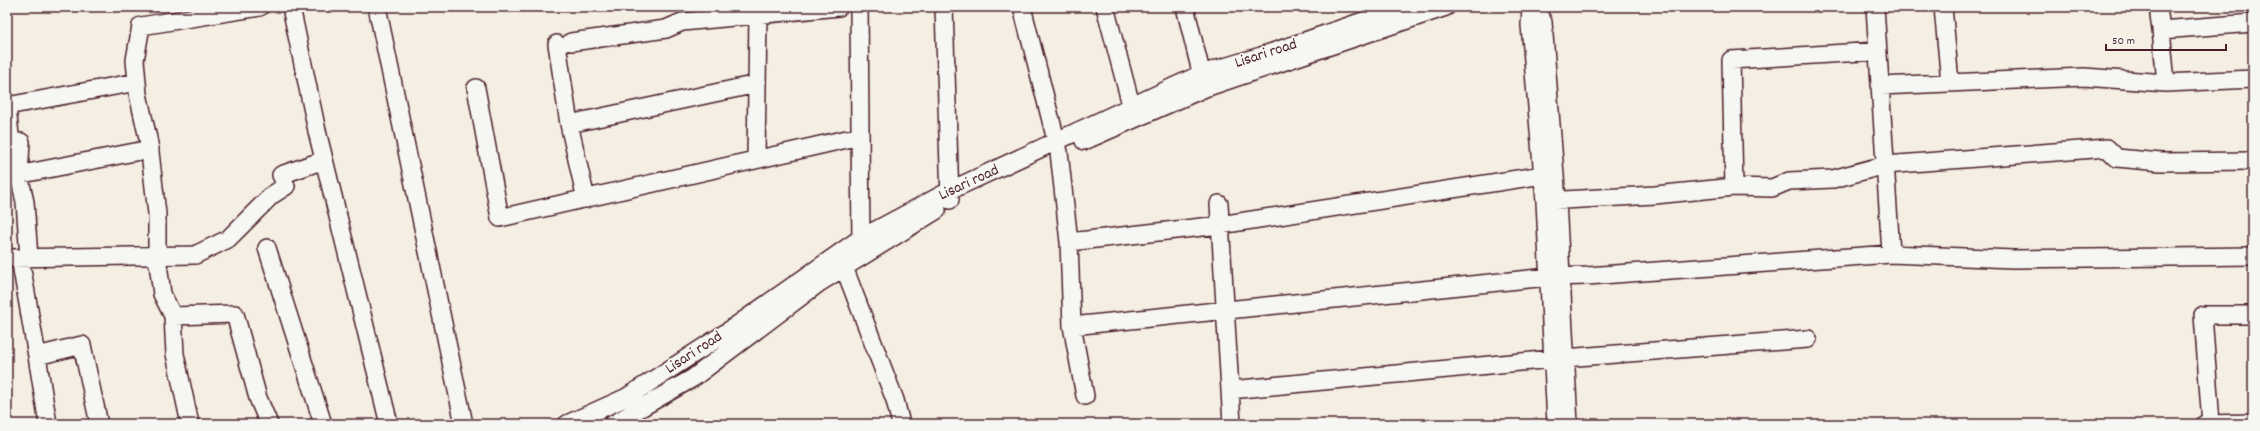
<svg xmlns="http://www.w3.org/2000/svg" width="2260" height="431" viewBox="0 0 2260 431" font-family="Dekko,sans-serif">
<style>
.lines{fill:none;stroke-linecap:round;stroke-linejoin:round}
.minor-casing{stroke:#4a1f2b;stroke-width:20}
.minor{stroke:#f6f6f2;stroke-width:17}
.labels{text-anchor:middle;dominant-baseline:central;stroke-width:3.5;stroke-linejoin:round;paint-order:stroke}
.street-label{font-size:16px;fill:#4a1f2b;stroke:#f6f6f2}
</style>
<rect width="100%" height="100%" fill="#f5eee2"/>
<filter id="ink" filterUnits="userSpaceOnUse"><feTurbulence type="fractalNoise" baseFrequency=".025" numOctaves="2"/><feDisplacementMap in="SourceGraphic" scale="8" xChannelSelector="R" yChannelSelector="G"/><feConvolveMatrix kernelMatrix="1 2 1 2 8 2 1 2 1" color-interpolation-filters="sRGB"/></filter>
<g filter="url(#ink)">
<g class="lines">
<defs>
<path id="minor" d="M 291,7 L 317,131 L 389,424
M 377,7 L 464,424
M 859,7 L 861,247
M 944,7 L 950,200
M 1022,7 L 1059,152 L 1069,242 L 1220,225 L 1543,175
M 1105,7 L 1134,116
M 1185,7 L 1204,84
M 1531,7 L 1530,25 L 1545,201 L 1556,424
M 1535,7 L 1543,22 L 1557,201 L 1569,424
M 1943,7 L 1950,83
M 2158,7 L 2161,30 L 2253,23
M 2161,30 L 2166,83 L 2253,79
M 571,42 L 666,29 L 682,22 L 839,7
M 557,44 L 569,124 L 586,199
M 1880,86 L 2084,77 L 2166,83
M 476,88 L 500,218 L 860,136
M 7,106 L 11,145 L 21,142 L 19,175 L 25,202 L 29,258
M 7,106 L 137,82
M 569,124 L 757,84
M 1084,141 L 1205,88 L 1446,7
M 756,159 L 758,14
M 7,177 L 150,149
M 1734,187 L 1731,60 L 1878,51
M 1545,201 L 1655,195 L 1734,187 L 1772,188 L 1789,181 L 1833,179 L 1885,165 L 2107,148 L 2117,158 L 2161,162 L 2253,161
M 1219,204 L 1232,424
M 1069,242 L 1072,326 L 1548,277 L 1587,276 L 1891,254 L 1875,7
M 267,248 L 323,424
M 1891,254 L 2013,259 L 2253,256
M 7,258 L 195,255 L 228,239 L 272,195 L 286,186 L 281,175 L 324,160
M 20,258 L 37,356 L 82,345 L 99,424
M 844,267 L 895,400 L 901,424
M 173,316 L 235,314 L 258,398 L 269,424
M 1072,326 L 1085,396
M 37,356 L 48,424
M 1230,390 L 1552,359 L 1808,339
M 190,424 L 175,354 L 173,316 L 162,294 L 157,256 L 157,214 L 149,143 L 138,94 L 135,60 L 141,26 L 260,7
M 567,424 L 627,397 L 727,332 L 861,238 L 949,191 L 1201,74 L 1261,56 L 1404,7
M 613,424 L 693,378 L 819,283 L 937,210
M 2205,424 L 2253,423
M 2211,424 L 2203,315 L 2253,315"/>
</defs>
<!-- minor casing -->
<use href="#minor" class="minor-casing"/>
<!-- minor -->
<use href="#minor" class="minor"/>
</g>
</g>
<g class="labels">
<!-- street labels -->
<g class="street-label">
<text transform="translate(1266 54) rotate(-18)">Lisari road</text>
<text transform="translate(969 183) rotate(-25)">Lisari road</text>
<text transform="translate(694 353) rotate(-33)">Lisari road</text>
</g>
</g>
<!-- margin -->
<rect width="2260" height="431" fill="none" stroke="#f6f6f2" stroke-width="24"/>
<rect x="12" y="12" width="2236" height="407" fill="none" stroke="#4a1f2b" stroke-width="1.5" filter="url(#ink)"/>
<!-- scale -->
<path d="M2106 44v6h120v-6" fill="none" stroke="#4a1f2b" stroke-width="2"/>
<text x="2112" y="44" font-size="12" fill="#4a1f2b" stroke="#f6f6f2" stroke-width="3" paint-order="stroke">50 m</text>
</svg>
